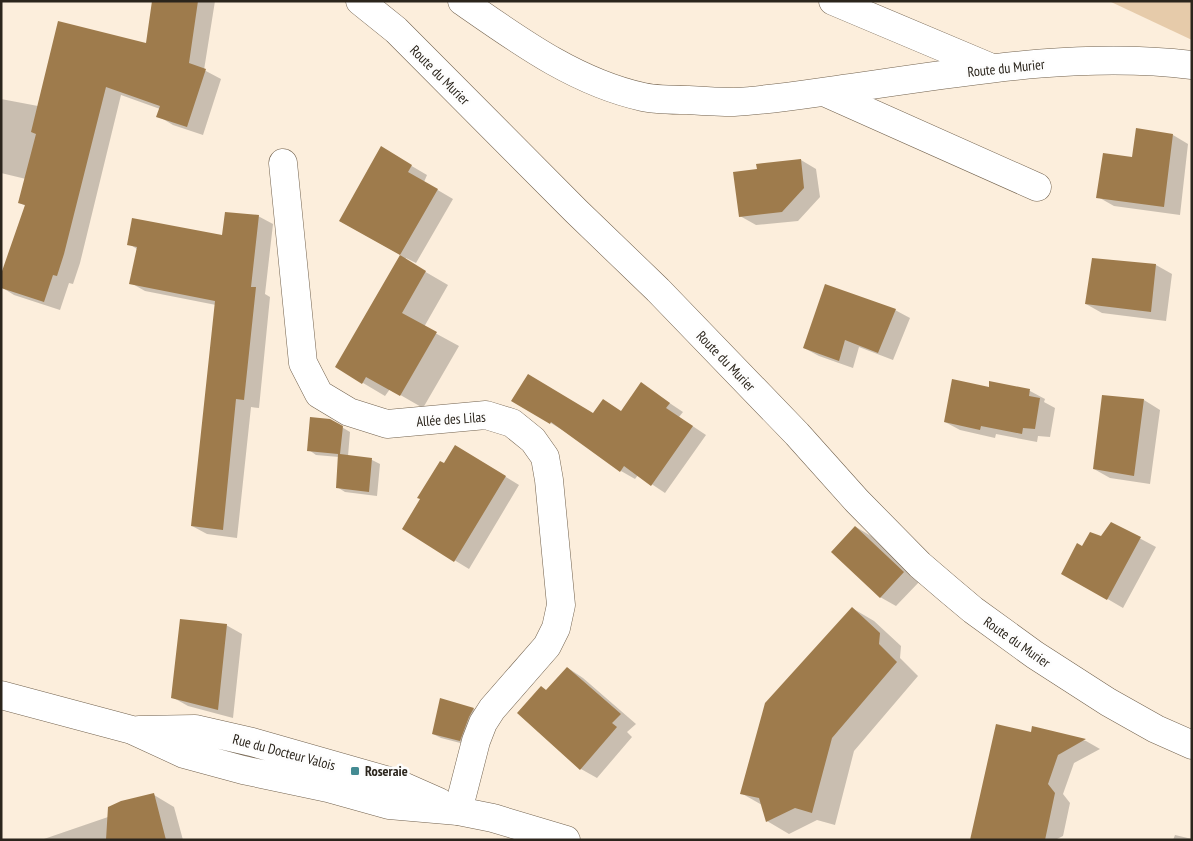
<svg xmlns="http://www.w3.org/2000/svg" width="1193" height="841" viewBox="0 0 1193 841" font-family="'PT Sans Narrow',sans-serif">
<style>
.green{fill:#e6cbaa}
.shadow{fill:#0003}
.building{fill:#9e7b4c}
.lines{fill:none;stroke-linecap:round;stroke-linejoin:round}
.minor-casing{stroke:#72624e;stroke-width:29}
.major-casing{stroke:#72624e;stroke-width:29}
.minor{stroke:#fff;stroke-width:28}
.major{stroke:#fff;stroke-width:28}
.poi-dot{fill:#438a92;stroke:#fdfdfd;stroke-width:2}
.labels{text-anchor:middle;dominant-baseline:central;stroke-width:5;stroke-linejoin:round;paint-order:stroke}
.street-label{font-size:14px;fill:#2b251c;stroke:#fdfdfd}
.poi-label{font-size:14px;font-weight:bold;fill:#2b251c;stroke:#fdfdfd;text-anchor:start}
</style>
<rect width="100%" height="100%" fill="#fceedc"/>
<!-- green -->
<path class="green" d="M 1109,1 L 1192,1 L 1192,40 Z"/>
<!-- shadow -->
<path class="shadow" d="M 154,1 L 215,1 L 204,70 L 221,79 L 203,135 L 173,125 L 158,116 L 160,109 L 121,95 L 80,263 L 73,284 L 69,283 L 60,310 L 14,295 L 1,287 L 26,206 L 20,203 L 26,179 L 1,173 L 1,99 L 38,106 L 147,44 Z
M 1173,135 L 1188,144 L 1180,215 L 1114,206 L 1098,197 L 1133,158 Z
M 381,148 L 427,175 L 424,182 L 453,199 L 416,263 L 406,258 L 405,260 L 448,285 L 424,327 L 459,346 L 423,408 L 390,389 L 385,396 L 336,367 L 401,255 L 340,221 Z
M 801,160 L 816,169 L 820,197 L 798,221 L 756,225 L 740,216 L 758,171 Z
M 258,216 L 273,224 L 265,294 L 270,297 L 259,408 L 251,407 L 237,538 L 207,534 L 192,526 L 216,305 L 145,291 L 131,283 L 137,249 L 129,244 L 223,237 Z
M 1093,260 L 1156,265 L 1172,274 L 1166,321 L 1102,313 L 1086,304 Z
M 895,310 L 910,318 L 893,360 L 859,347 L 853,368 L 819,356 L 804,348 Z
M 641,384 L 683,412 L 679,417 L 706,435 L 665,493 L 638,475 L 635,479 L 621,471 L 564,431 L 513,400 L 594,415 L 622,412 Z
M 990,388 L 1030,391 L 1045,399 L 1044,402 L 1055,408 L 1050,437 L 1038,436 L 1037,442 L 996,434 L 995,438 L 960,430 L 945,422 Z
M 1103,397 L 1144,400 L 1160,410 L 1150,484 L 1110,478 L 1094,469 Z
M 330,420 L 350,432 L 348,456 L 372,460 L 380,464 L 377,496 L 345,492 L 337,487 L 339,457 L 316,455 L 309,450 Z
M 470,455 L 519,485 L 469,569 L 403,529 L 444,465 Z
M 1111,523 L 1156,547 L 1123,608 L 1063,573 L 1083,547 L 1101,538 Z
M 856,527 L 871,536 L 919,582 L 896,606 L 880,597 Z
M 852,608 L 874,621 L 901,646 L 900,658 L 918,676 L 854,751 L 835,825 L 817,820 L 789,834 L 767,821 L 762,805 L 741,793 Z
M 226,625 L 242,634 L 233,718 L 188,706 L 172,697 Z
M 568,668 L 583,678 L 636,724 L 627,732 L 632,737 L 597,778 L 581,769 L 518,713 L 547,691 Z
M 441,700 L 474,709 L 481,713 L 468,745 L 441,738 L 433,734 Z
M 1033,727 L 1086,741 L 1100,749 L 1074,763 L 1063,794 L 1070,803 L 1063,836 L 1055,840 L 971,840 L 1032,734 Z
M 154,795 L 174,807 L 183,840 L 41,840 L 108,817 Z
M 1175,835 L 1192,839 L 1192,840 L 1173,840 Z"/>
<!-- building -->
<path class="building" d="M 152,1 L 198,1 L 189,63 L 206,69 L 187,127 L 156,117 L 160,106 L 106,87 L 64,254 L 57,276 L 53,275 L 44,302 L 1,288 L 1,274 L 25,205 L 18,203 L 36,134 L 31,132 L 58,21 L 146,43 Z
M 1136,128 L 1173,134 L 1164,207 L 1096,198 L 1103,153 L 1132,157 Z
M 381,146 L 412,165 L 408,172 L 438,189 L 400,255 L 339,221 Z
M 801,159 L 804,188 L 782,212 L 739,217 L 733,172 L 757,169 L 756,164 Z
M 225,212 L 259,215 L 251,287 L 256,287 L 244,400 L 236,399 L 223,530 L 191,526 L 215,301 L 129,284 L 137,247 L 127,245 L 132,218 L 222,235 Z
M 400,255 L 426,271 L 402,313 L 437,332 L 400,396 L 366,377 L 362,384 L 335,367 Z
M 1092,258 L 1156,264 L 1151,312 L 1085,304 Z
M 825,284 L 896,309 L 878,353 L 845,340 L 839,361 L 803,348 Z
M 528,374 L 593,413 L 603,399 L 621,411 L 641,382 L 670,403 L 666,408 L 693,426 L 651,486 L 624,466 L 620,472 L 551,422 L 550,424 L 511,401 Z
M 952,379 L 989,387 L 989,381 L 1030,389 L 1029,396 L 1040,398 L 1035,429 L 1023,428 L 1022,434 L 981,426 L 980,430 L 944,422 Z
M 1102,395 L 1144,399 L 1134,476 L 1093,469 Z
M 310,417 L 330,419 L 343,426 L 340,454 L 372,458 L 369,492 L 336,488 L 338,454 L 307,451 Z
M 455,445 L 506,476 L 454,562 L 402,529 L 420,499 L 417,498 L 440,461 L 444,463 Z
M 1111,522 L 1141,537 L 1107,600 L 1061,574 L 1077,543 L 1082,546 L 1090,532 L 1101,536 Z
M 855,526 L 904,572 L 880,598 L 831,552 Z
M 852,607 L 880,633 L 879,644 L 897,662 L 832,738 L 812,813 L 795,808 L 766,822 L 759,798 L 740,794 L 765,703 Z
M 180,619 L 227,624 L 218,710 L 171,698 Z
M 567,667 L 621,714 L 612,723 L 617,727 L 580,770 L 517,713 L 541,686 L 546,690 Z
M 440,698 L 474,708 L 469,717 L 460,741 L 432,734 Z
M 996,724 L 1031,732 L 1032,726 L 1086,739 L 1058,755 L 1048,784 L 1055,793 L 1045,840 L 970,840 Z
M 154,793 L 166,840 L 106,840 L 108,807 L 121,801 Z"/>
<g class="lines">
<defs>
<path id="minor" d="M 360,1 L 396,30 L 576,211 L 658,290 L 797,434 L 857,501 L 920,565 L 948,589 L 973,610 L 1035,655 L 1108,702 L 1156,729 L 1192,745
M 462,1 C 518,40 575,82 643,97 C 657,100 673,100 688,100 C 703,101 719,102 734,102 C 773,100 812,93 851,88 C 963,72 1079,51 1192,65
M 833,1 L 992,68
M 824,92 L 1037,187
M 283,163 L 303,363 L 319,394 L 349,412 L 387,424 L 486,415 L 512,423 L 533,440 L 545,457 L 549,480 L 561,605 L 556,628 L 547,646 L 492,709 L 483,723 L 476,741 L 458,811"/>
<path id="major" d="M 1,695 L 132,730 L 184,754 L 243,770 L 328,788 L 389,805 L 458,811 L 493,818 L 566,840
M 139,730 L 195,729 L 252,742 L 396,783 L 439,802"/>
</defs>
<!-- minor casing -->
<use href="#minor" class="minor-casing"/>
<!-- major casing -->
<use href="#major" class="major-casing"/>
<!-- minor -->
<use href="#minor" class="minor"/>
<!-- major -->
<use href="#major" class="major"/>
</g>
<!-- markers -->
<rect class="poi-dot" x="350" y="766" width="10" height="10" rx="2.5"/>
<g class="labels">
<!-- street labels -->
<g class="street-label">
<text transform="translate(1006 68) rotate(-6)">Route du Murier</text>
<text transform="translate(440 75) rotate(45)">Route du Murier</text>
<text transform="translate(726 361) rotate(46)">Route du Murier</text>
<text transform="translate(451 419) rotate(-4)">Allée des Lilas</text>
<text transform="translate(1017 642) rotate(35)">Route du Murier</text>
<text transform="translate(284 752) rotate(15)">Rue du Docteur Valois</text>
</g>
<!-- poi labels -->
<g class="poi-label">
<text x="365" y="771">Roseraie</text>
</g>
</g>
<!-- border -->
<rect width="1193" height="841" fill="none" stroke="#2b251c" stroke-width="5"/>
</svg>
